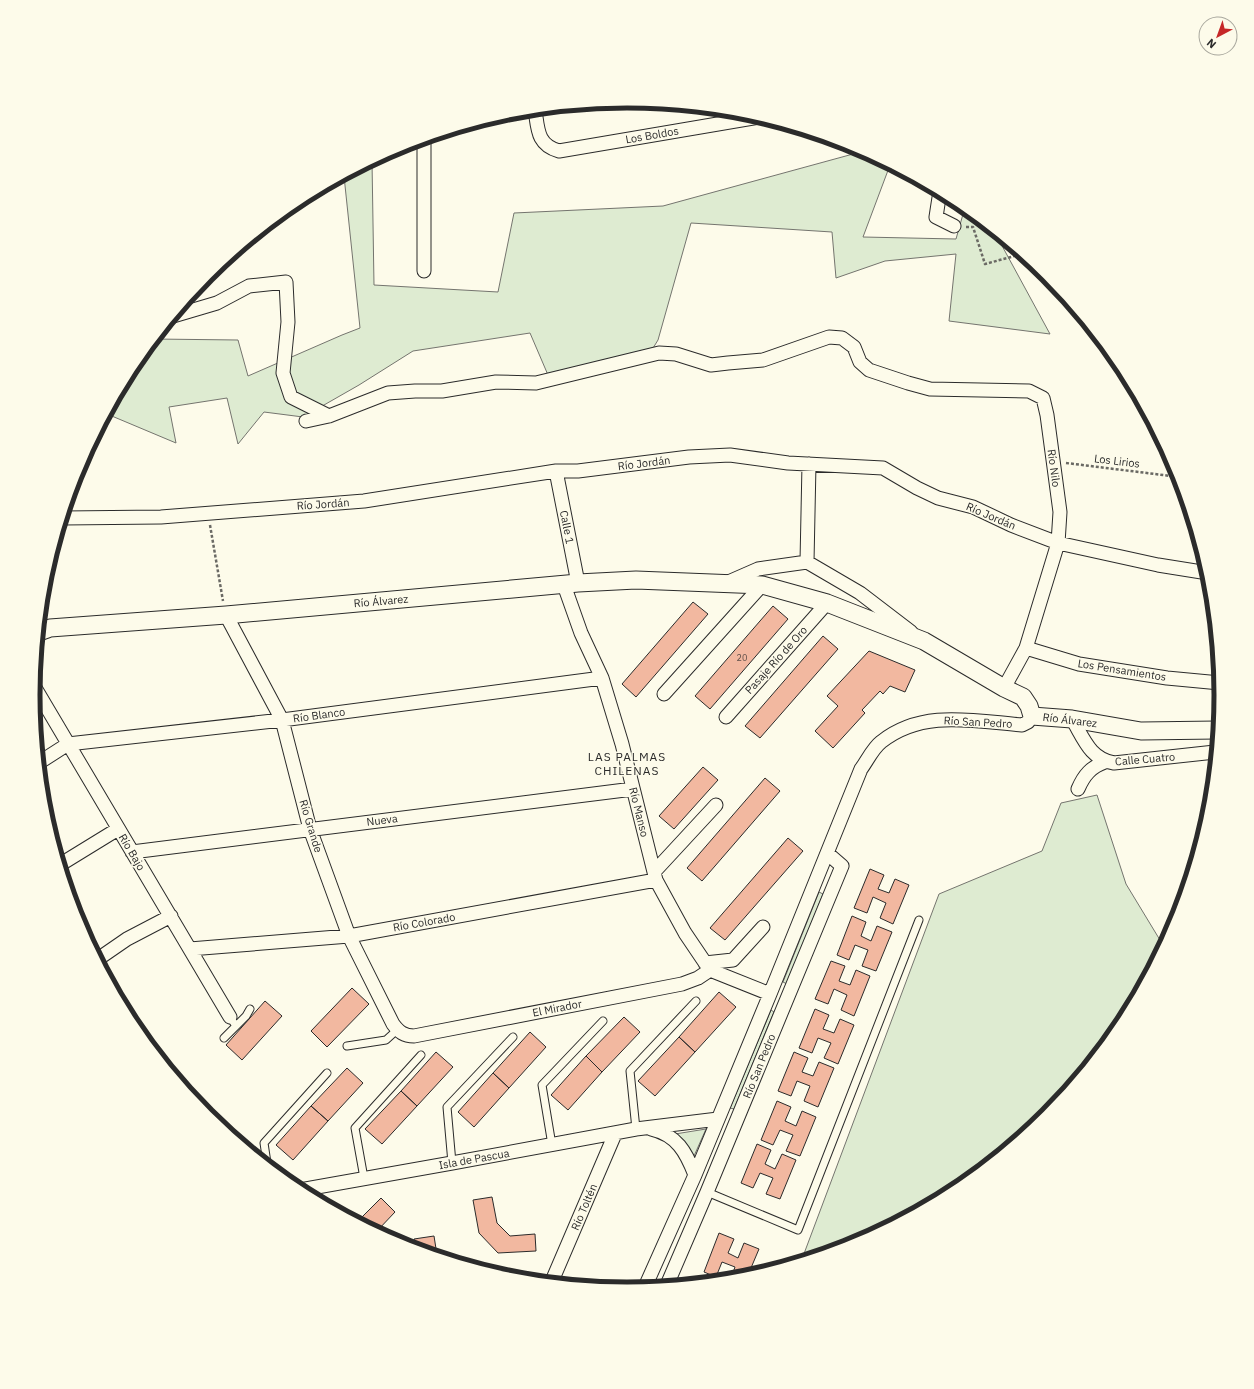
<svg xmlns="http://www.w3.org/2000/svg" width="1254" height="1389" viewBox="0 0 1254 1389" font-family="'IBM Plex Sans',sans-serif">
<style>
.green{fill:#deebd1;stroke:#74746e}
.building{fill:#f2b8a0;stroke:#2b2b2b}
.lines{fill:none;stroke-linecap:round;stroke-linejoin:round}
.service-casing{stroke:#2b2b2b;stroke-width:9}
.minor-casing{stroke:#2b2b2b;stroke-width:15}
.tertiary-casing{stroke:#2b2b2b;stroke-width:19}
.path{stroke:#6a6964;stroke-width:2.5;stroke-dasharray:3 2;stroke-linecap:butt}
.service{stroke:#fdfbea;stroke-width:7}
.minor{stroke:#fdfbea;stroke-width:13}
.tertiary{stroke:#fdfbea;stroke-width:17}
.labels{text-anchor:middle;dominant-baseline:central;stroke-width:3;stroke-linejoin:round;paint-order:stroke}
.number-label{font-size:9px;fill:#5d4e48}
.street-label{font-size:11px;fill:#2b2b2b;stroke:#fdfbea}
.neighbourhood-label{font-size:12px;letter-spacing:1px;fill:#2b2b2b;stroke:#fdfbea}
.rim{fill:none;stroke:#2b2b2b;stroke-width:5}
</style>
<rect width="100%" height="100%" fill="#fdfbea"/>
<!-- green -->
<path class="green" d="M 864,151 L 890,165 L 863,237 L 956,239 L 965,207 L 994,231 L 1050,334 L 949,321 L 956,254 L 885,261 L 836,278 L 832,232 L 691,223 L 658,340 L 650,353 L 548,375 L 530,333 L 413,351 L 359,385 L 303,417 L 264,412 L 238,444 L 227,398 L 169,407 L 176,443 L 107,414 L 133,364 L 154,339 L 238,340 L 248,376 L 342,335 L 360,328 L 344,176 L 372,161 L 374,285 L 498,292 L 514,213 L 663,206 Z
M 1097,795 L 1126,884 L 1163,945 L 1121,1025 L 1047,1115 L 957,1189 L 854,1243 L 802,1259 L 939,894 L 1042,851 L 1061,803 Z
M 819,892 L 823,894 L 787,984 L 783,982 Z
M 771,1010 L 774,1012 L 734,1109 L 730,1108 Z
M 706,1129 L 694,1156 L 675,1134 Z"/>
<!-- building -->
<path class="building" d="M 693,602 L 708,614 L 636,697 L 622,684 Z
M 773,606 L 788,619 L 710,709 L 695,696 Z
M 823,636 L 838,649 L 760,738 L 745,726 Z
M 869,651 L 915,670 L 905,692 L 890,686 L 883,694 L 880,691 L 862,710 L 865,713 L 833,748 L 815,731 L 838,706 L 827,696 Z
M 703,767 L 718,780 L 674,829 L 659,816 Z
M 765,778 L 780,791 L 702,881 L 687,868 Z
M 788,838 L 803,851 L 725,940 L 710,928 Z
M 870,869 L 884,875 L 878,889 L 889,893 L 895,879 L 909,885 L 893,924 L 880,918 L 886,903 L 873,897 L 867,913 L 854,908 Z
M 852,916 L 866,922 L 861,936 L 871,941 L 877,926 L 892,932 L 876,971 L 862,966 L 868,950 L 855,945 L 849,960 L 837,955 Z
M 831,961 L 845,966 L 839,981 L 850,985 L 856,970 L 870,976 L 854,1016 L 841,1010 L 847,995 L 834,989 L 828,1004 L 815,999 Z
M 352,988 L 369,1004 L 327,1047 L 311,1031 Z
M 719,992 L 736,1007 L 695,1052 L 679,1037 Z
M 265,1001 L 282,1016 L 242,1060 L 226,1045 Z
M 815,1009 L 829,1015 L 823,1029 L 834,1033 L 840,1019 L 854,1025 L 838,1064 L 824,1058 L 831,1043 L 818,1038 L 812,1053 L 799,1048 Z
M 624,1017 L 640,1032 L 602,1072 L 586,1056 Z
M 530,1032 L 546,1047 L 509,1088 L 493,1073 Z
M 679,1037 L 695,1052 L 655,1096 L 638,1081 Z
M 436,1052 L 453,1067 L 417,1106 L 401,1091 Z
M 794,1052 L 808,1058 L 802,1072 L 813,1076 L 819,1062 L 834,1068 L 818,1107 L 804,1101 L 810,1086 L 797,1081 L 791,1096 L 778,1091 Z
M 586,1056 L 602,1072 L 568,1110 L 551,1095 Z
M 347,1068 L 363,1083 L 328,1121 L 311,1106 Z
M 176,1071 L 192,1087 L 188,1091 L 173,1073 Z
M 493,1073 L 509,1088 L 474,1127 L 458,1112 Z
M 401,1091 L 417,1106 L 382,1144 L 365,1129 Z
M 777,1101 L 791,1107 L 785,1121 L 796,1126 L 802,1111 L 816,1117 L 800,1156 L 786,1151 L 793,1135 L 780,1130 L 773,1145 L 761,1140 Z
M 311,1106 L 328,1121 L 293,1160 L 276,1145 Z
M 222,1119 L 238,1134 L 235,1137 L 217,1123 Z
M 757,1144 L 771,1150 L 765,1164 L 775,1169 L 782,1154 L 796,1160 L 780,1199 L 766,1194 L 773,1178 L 760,1173 L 753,1188 L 741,1183 Z
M 492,1197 L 497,1223 L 510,1236 L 535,1234 L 536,1251 L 498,1253 L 479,1233 L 473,1200 Z
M 381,1198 L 395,1212 L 377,1231 L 358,1221 Z
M 719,1233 L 734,1239 L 728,1253 L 738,1258 L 744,1243 L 759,1249 L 748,1275 L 731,1278 L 735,1267 L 722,1262 L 716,1277 L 704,1272 Z
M 434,1236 L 437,1255 L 416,1248 L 414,1239 Z"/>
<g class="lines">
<defs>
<path id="service" d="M 236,1026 L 246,1016 L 250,1009
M 224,1038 L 236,1026 L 230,1017
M 347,1046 L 386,1040 L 397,1030
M 636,1129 L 630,1071 L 696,1001
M 552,1145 L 542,1085 L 603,1021
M 267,1163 L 264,1143 L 327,1073
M 452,1163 L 447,1107 L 513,1037
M 364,1178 L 355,1128 L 421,1055
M 707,1192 L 798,1230 L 919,920"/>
<path id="minor" d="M 535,110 C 538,129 537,145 559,151 L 759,117
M 424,138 L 424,271
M 940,191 L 936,217 L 954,226
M 173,316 L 217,303 L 249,286 L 286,282 L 288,322 L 283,373 L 291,397 L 329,416
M 306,421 L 329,416 L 388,393 L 415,391 L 442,391 L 496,382 L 536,383 L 659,353 L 676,354 L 711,365 L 728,363 L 763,360 L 829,337 L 842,338 L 854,347 L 860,362 L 869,370 L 908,383 L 930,389 L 1029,391 L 1043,398 L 1047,415 L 1060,512 L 1058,543 L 1026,648 L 1004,688
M 556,471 L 578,583
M 63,518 L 161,517 L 364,501 L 556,471 L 578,471 L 689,457 L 730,455 L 788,463 L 883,468 L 917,488 L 938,498 L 973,507 L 1011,525 L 1058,543 L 1158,565 L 1208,573
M 807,562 L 809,464
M 726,583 L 758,569 L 807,562 L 860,593 L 911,632
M 564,585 L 581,633 L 602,678 L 622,744 L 656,880 L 685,933 L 710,970 L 770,994
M 226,615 L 282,720 L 310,829 L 349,936 L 393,1024 C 399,1032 404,1036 414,1036 L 682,984 L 698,978 L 710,970
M 1026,648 L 1079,664 L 1167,678 L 1220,683
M 34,686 L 230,1017
M 664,694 L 762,585
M 726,717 L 827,603
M 1072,719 C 1084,739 1090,759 1114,763 L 1215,752
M 40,762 L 68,744 L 282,720 L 602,678
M 1078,789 C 1084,775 1091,767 1105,762
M 132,852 L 633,789
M 61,864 L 118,829
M 654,872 L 716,805
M 190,949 L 349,936 L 656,880
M 98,959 L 127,939 L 171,916
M 705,963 L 733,960 L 763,927
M 651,1129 C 677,1135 686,1152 695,1175
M 300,1190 L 452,1163 L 636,1129 L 718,1119
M 552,1281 L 615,1134
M 667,1285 L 707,1192 L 842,866 L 827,853
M 645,1287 L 695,1175 L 770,994 L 861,769 C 867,761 873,748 881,742 C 922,709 973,721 1022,725 L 1028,722 L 1032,716"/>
<path id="tertiary" d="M 39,632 L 50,628 L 226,615 L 578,583 L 636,580 L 762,585 L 827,603 L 924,641 L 1004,688 L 1023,697 L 1029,706 L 1032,716 L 1072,719 L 1141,731 L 1217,730"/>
</defs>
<!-- service casing -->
<use href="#service" class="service-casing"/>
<!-- minor casing -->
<use href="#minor" class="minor-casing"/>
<!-- tertiary casing -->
<use href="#tertiary" class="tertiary-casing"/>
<!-- path -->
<path class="path" d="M 966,227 L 973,227 L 985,264 L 1022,254
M 1066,463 L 1179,477
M 210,525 L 223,601"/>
<!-- service -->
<use href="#service" class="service"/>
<!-- minor -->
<use href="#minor" class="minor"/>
<!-- tertiary -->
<use href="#tertiary" class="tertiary"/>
</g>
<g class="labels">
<!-- number labels -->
<g class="number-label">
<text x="742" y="657">20</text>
</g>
<!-- street labels -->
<g class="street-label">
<text transform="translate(652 135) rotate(-10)">Los Boldos</text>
<text transform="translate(1117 461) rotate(7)">Los Lirios</text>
<text transform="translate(644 463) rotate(-7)">Río Jordán</text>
<text transform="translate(1054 468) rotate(82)">Río Nilo</text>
<text transform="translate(323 504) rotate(-4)">Río Jordán</text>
<text transform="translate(991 516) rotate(23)">Río Jordán</text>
<text transform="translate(567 527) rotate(79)">Calle 1</text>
<text transform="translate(381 601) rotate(-5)">Río Álvarez</text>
<text transform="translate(776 660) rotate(-48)">Pasaje Río de Oro</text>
<text transform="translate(1122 670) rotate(9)">Los Pensamientos</text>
<text transform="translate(319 715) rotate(-8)">Río Blanco</text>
<text transform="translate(1070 720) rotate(7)">Río Álvarez</text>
<text transform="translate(978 722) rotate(3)">Río San Pedro</text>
<text transform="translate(1145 759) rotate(-5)">Calle Cuatro</text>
<text transform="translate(639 812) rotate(76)">Río Manso</text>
<text transform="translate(382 820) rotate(-7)">Nueva</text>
<text transform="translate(311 826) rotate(73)">Río Grande</text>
<text transform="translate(132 852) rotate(59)">Río Bajo</text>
<text transform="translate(424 922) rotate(-10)">Río Colorado</text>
<text transform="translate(557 1008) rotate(-11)">El Mirador</text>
<text transform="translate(759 1066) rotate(-68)">Río San Pedro</text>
<text transform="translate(474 1159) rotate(-10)">Isla de Pascua</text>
<text transform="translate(584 1207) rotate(-67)">Río Toltén</text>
</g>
<!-- neighbourhood labels -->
<g class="neighbourhood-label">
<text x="627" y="756">LAS PALMAS<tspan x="627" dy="14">CHILENAS</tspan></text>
</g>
</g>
<!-- crop -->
<path d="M0 0H1254V1389H0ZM40 695a587 587 0 1 1 1174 0a587 587 0 1 1-1174 0Z" fill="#fdfbea" fill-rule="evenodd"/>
<path class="rim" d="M40 695a587 587 0 1 1 1174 0a587 587 0 1 1-1174 0Z"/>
<!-- north arrow -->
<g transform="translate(1218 36) rotate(221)"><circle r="19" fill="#fdfbea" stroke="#a9a89e"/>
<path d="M0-3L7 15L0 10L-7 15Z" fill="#c62828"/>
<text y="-6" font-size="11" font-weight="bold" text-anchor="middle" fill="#2b2b2b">N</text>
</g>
</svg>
